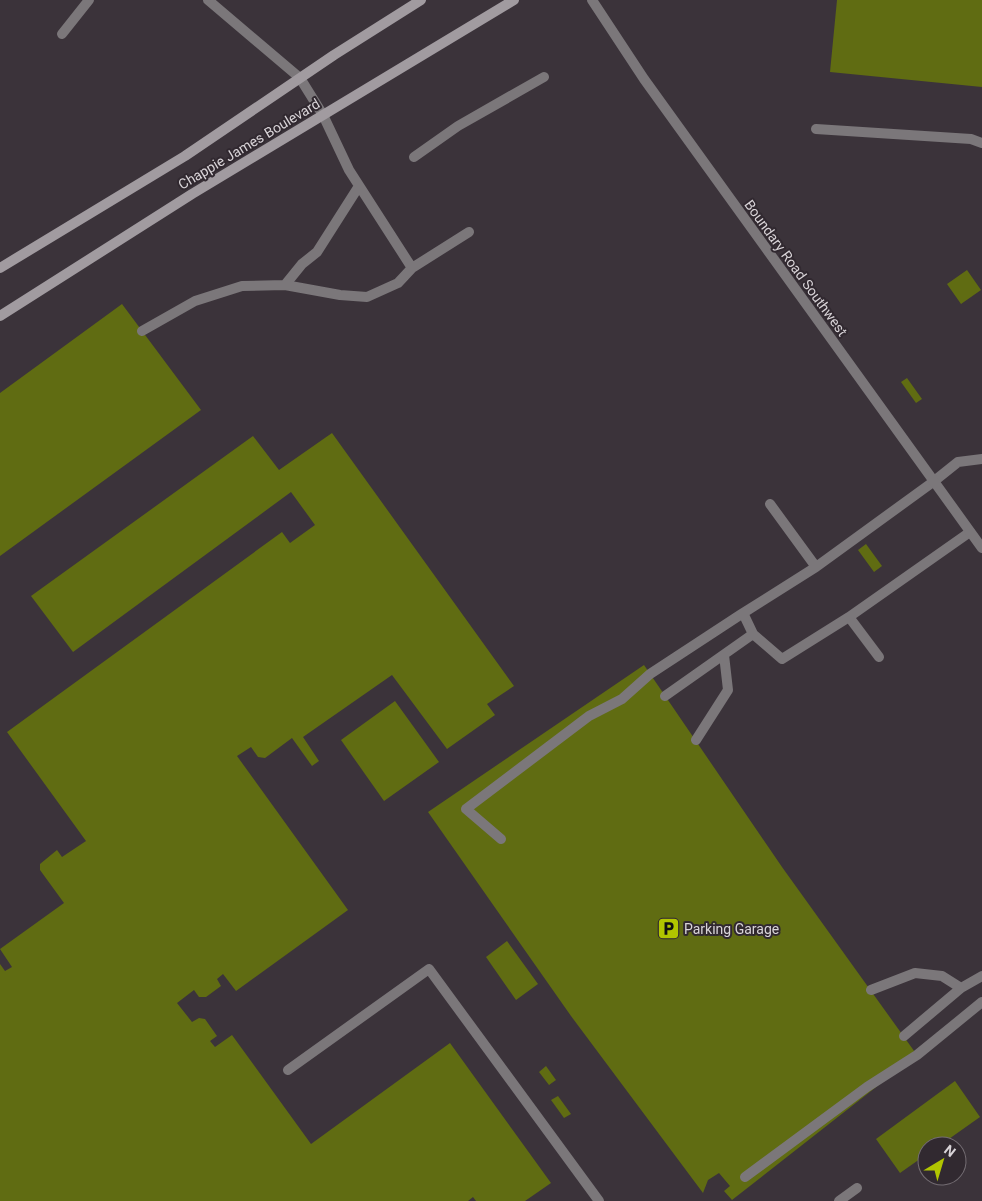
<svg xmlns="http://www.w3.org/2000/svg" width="982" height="1201" viewBox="0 0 982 1201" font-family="Roboto,sans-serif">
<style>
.building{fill:#606c12}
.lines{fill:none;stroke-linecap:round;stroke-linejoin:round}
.lane{stroke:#7b777a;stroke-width:10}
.street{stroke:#7b777a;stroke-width:10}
.secondary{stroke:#a19ba0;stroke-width:10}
.labels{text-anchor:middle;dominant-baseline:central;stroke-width:4;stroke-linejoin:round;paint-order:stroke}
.street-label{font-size:14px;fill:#d9d4d8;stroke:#312930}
.poi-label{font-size:14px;fill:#d9d4d8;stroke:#312930;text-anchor:start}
</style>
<rect width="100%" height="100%" fill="#3b333a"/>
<!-- building -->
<path class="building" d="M 837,0 L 982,0 L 982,87 L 830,72 Z
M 967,270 L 981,290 L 961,304 L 947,284 Z
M 122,304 L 201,410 L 0,556 L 0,393 Z
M 907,378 L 922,399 L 916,403 L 901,382 Z
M 332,433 L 514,686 L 487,704 L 495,715 L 447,749 L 392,675 L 303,737 L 319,761 L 312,766 L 292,738 L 265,758 L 258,757 L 251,747 L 237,756 L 348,910 L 236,991 L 223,974 L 217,979 L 221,986 L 206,997 L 199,997 L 194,990 L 177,1003 L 192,1022 L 199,1018 L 205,1019 L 217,1036 L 210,1041 L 215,1047 L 232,1035 L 311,1144 L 450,1043 L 551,1183 L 525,1201 L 476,1201 L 473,1197 L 468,1201 L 0,1201 L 0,964 L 5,971 L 12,967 L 0,949 L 64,903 L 40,870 L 40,864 L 57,850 L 62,857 L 86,841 L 7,732 L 282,532 L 290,543 L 315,525 L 291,492 L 73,652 L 31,596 L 253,436 L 279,470 Z
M 866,544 L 882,566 L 874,572 L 858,550 Z
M 644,665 L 782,867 L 917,1055 L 732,1200 L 724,1191 L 730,1186 L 719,1173 L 708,1180 L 703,1193 L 571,1016 L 428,812 Z
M 395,701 L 439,762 L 384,801 L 341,740 Z
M 507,941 L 538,984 L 516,1000 L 486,957 Z
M 546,1066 L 556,1080 L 549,1085 L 539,1072 Z
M 955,1081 L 980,1117 L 939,1146 L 927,1146 L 927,1154 L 900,1173 L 876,1139 Z
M 558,1096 L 571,1114 L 564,1118 L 551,1100 Z"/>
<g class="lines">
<!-- lane -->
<path class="lane" d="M 208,0 L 300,78 L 323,115 L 349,170 L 412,268
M 62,34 L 89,0
M 816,129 L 971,139 L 982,143
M 414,157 L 458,126 L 544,77
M 285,285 L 302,264 L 317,252 L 359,186
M 142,331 L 195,301 L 242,286 L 285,285 L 340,295 L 367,297 L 398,283 L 412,268 L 469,232
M 770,504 L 816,567 L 933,482 L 958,462 L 982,459
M 743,613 L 753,634 L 782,659 L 849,617
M 879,657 L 849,617 L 970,532
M 665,696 L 753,634
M 696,740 L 728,690 L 724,655
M 501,839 L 466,809 L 589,716 L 622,699 L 650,674 L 740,615 L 816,567
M 871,990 L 915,973 L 942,976 L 961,988 L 982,976
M 904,1036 L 961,988
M 288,1070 L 429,969 L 599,1201
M 745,1177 L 867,1087 L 917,1055 L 982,1002
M 839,1201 L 857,1188"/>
<!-- street -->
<path class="street" d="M 592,0 L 644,79 L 982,548"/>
<!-- secondary -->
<path class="secondary" d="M 0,268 L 185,156 L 334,55 L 421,0
M 0,316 L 192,194 L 514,0"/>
</g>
<!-- icons -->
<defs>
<symbol id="parking-square" viewBox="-11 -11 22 22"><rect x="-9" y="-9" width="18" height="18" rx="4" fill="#b1c500" stroke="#312930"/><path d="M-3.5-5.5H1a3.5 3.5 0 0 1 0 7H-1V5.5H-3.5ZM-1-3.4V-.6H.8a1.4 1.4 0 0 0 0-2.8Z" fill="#111"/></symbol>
</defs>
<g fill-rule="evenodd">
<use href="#parking-square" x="656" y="916" width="25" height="25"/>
</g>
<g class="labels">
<!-- street labels -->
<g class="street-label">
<text transform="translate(249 144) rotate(-31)">Chappie James Boulevard</text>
<text transform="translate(796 268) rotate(54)">Boundary Road Southwest</text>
</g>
<!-- poi labels -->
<g class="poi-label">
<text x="684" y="929">Parking Garage</text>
</g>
</g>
<!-- north arrow -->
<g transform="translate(942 1161) rotate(38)"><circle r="24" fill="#312930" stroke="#746d73"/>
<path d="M0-4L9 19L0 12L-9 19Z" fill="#b1c500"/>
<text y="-8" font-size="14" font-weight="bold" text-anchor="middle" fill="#d9d4d8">N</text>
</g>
</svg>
